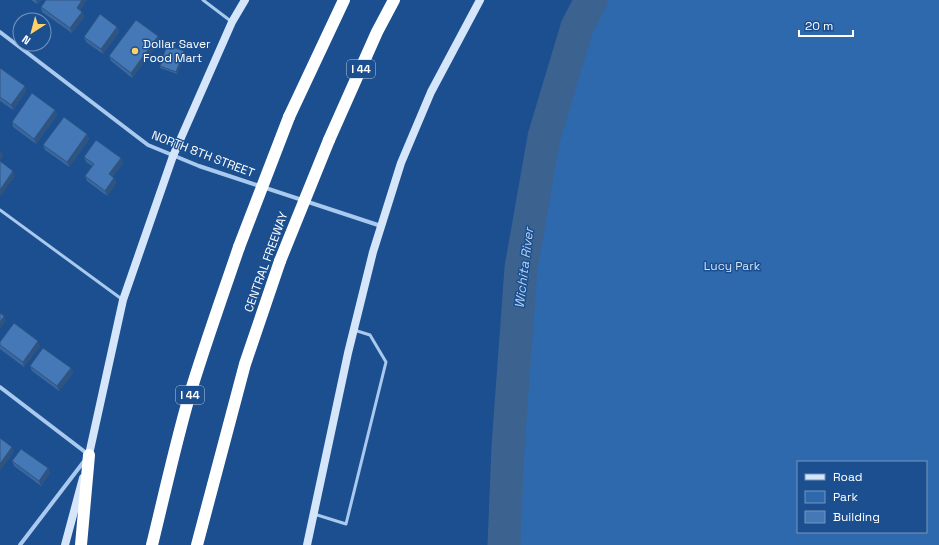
<svg xmlns="http://www.w3.org/2000/svg" width="939" height="545" viewBox="0 0 939 545" font-family="'Space Grotesk',sans-serif">
<style>
.green{fill:#2e69ad;fill-rule:evenodd}
.lines{fill:none;stroke-linecap:round;stroke-linejoin:round}
.river{stroke:#3c6290;stroke-width:33}
.lane{stroke:#a9c9ee;stroke-width:3}
.street{stroke:#a9c9ee;stroke-width:4}
.secondary{stroke:#d6e6fa;stroke-width:8}
.highway{stroke:#fff;stroke-width:12}
.highway-bridge{stroke:#fff;stroke-width:12}
.wall{fill:#3a679d}
.shaded-wall{fill:#305480}
.building{fill:#4478b7;stroke:#305480}
.poi-dot{fill:#ffd166;stroke:#1b4f8f;stroke-width:1.5}
.labels{text-anchor:middle;dominant-baseline:central;stroke-width:3;stroke-linejoin:round;paint-order:stroke}
.shield{fill:#1b4f8f;stroke:#bbcadd;stroke-width:1}
.shield-label{font-size:11px;font-weight:bold;fill:#fff}
.poi-label{font-size:12px;fill:#fff;stroke:#1b4f8f;text-anchor:start}
.street-label{font-size:12px;fill:#fff;stroke:#1b4f8f}
.park-label{font-size:12px;fill:#cfe3fa;stroke:#1b4f8f}
.water-label{font-size:13px;font-style:italic;fill:#b5d3f5;stroke:#1b4f8f}
</style>
<rect width="100%" height="100%" fill="#1b4f8f"/>
<!-- green -->
<path class="green" d="M 591,0 L 939,0 L 939,545 L 504,545 L 508,447 L 521,268 L 544,137 L 577,27 ZM 798,462 L 926,462 L 926,532 L 798,532 Z"/>
<g class="lines">
<!-- river -->
<path class="river" d="M 504,545 L 508,447 L 521,268 L 544,137 L 577,27 L 591,0"/>
<!-- lane -->
<path class="lane" d="M 203,0 L 232,22
M 0,210 L 123,300
M 314,514 L 346,524 L 386,362 L 370,335 L 354,330"/>
<!-- street -->
<path class="street" d="M 0,32 L 148,145 L 199,166 L 381,226
M 0,387 L 89,455
M 20,545 L 85,460"/>
<!-- secondary -->
<path class="secondary" d="M 88,459 L 123,300 L 173,156 L 232,22 L 245,0
M 65,545 L 83,478
M 307,545 L 348,353 L 373,252 L 401,163 L 431,92 L 480,0"/>
<!-- highway -->
<path class="highway" d="M 289,117 L 344,0
M 329,140 L 377,32 L 394,0
M 81,545 L 89,455
M 152,545 C 164,496 175,446 189,397 C 204,347 222,297 239,247
M 197,545 L 245,364 L 280,261"/>
<!-- highway-bridge -->
<path class="highway-bridge" d="M 239,247 L 289,117
M 280,261 L 329,140"/>
</g>
<!-- wall -->
<path class="wall" d="M 31,0 L 41,0 L 37,4 Z
M 46,0 L 87,0 L 80,10 L 82,12 L 84,17 L 72,33 L 42,12 L 41,7 Z
M 117,27 L 119,32 L 103,54 L 86,42 L 84,37 Z
M 158,36 L 160,41 L 132,78 L 111,61 L 109,56 Z
M 185,54 L 177,74 L 160,68 L 160,66 Z
M 0,68 L 25,86 L 26,91 L 13,110 L 0,101 Z
M 55,110 L 57,115 L 36,144 L 13,127 L 12,122 Z
M 87,134 L 89,139 L 69,167 L 45,150 L 43,145 Z
M 84,157 L 121,158 L 123,163 L 112,177 L 114,178 L 116,183 L 107,196 L 87,181 L 85,176 L 92,166 L 86,162 Z
M 0,342 L 40,346 L 24,367 L 0,349 Z
M 30,366 L 71,368 L 73,373 L 59,391 L 32,371 Z
M 12,461 L 48,468 L 50,473 L 41,486 L 14,466 Z"/>
<!-- shaded-wall -->
<path class="shaded-wall" d="M 36,0 L 41,0 L 37,4 Z
M 82,0 L 87,0 L 78,13 L 77,8 Z
M 82,12 L 84,17 L 72,33 L 70,28 Z
M 117,27 L 119,32 L 103,54 L 101,49 Z
M 158,36 L 160,41 L 132,78 L 131,73 Z
M 184,51 L 185,54 L 177,74 L 176,72 Z
M 25,86 L 26,91 L 13,110 L 11,105 Z
M 55,110 L 57,115 L 36,144 L 34,139 Z
M 87,134 L 89,139 L 69,167 L 67,162 Z
M 2,151 L 3,156 L 0,161 L 0,153 Z
M 121,158 L 123,163 L 110,179 L 109,174 Z
M 13,171 L 15,176 L 0,197 L 0,190 Z
M 114,178 L 116,183 L 107,196 L 105,191 Z
M 4,316 L 6,321 L 0,329 L 0,322 Z
M 38,341 L 40,346 L 24,367 L 23,362 Z
M 71,368 L 73,373 L 59,391 L 57,386 Z
M 12,447 L 14,452 L 0,471 L 0,464 Z
M 48,468 L 50,473 L 41,486 L 39,481 Z"/>
<!-- building -->
<path class="building" d="M 46,0 L 82,0 L 77,8 L 82,12 L 70,28 L 41,7 Z
M 100,14 L 117,27 L 101,49 L 84,37 Z
M 136,20 L 158,36 L 131,73 L 109,56 Z
M 167,45 L 184,51 L 176,72 L 160,66 Z
M 0,68 L 25,86 L 11,105 L 0,97 Z
M 32,93 L 55,110 L 34,139 L 12,122 Z
M 64,117 L 87,134 L 67,162 L 43,145 Z
M 96,140 L 121,158 L 109,174 L 114,178 L 105,191 L 85,176 L 94,164 L 84,157 Z
M 0,161 L 13,171 L 0,190 Z
M 0,313 L 4,316 L 0,322 Z
M 14,323 L 38,341 L 23,362 L 0,345 L 0,342 Z
M 43,348 L 71,368 L 57,386 L 30,366 Z
M 0,438 L 12,447 L 0,464 Z
M 21,449 L 48,468 L 39,481 L 12,461 Z"/>
<!-- markers -->
<circle class="poi-dot" cx="135" cy="51" r="4"/>
<g class="labels">
<!-- shield labels -->
<g class="shield">
<rect x="347" y="60" width="28" height="18" rx="3"/>
<rect x="176" y="386" width="28" height="18" rx="3"/>
</g>
<g class="shield-label">
<text x="361" y="69">I 44</text>
<text x="190" y="395">I 44</text>
</g>
<!-- poi labels -->
<g class="poi-label">
<text x="143" y="44">Dollar Saver<tspan x="143" dy="14">Food Mart</tspan></text>
</g>
<!-- street labels -->
<g class="street-label">
<text transform="translate(203 154) rotate(21)">NORTH 8TH STREET</text>
<text transform="translate(266 262) rotate(-70)">CENTRAL FREEWAY</text>
</g>
<!-- park labels -->
<g class="park-label">
<text x="732" y="266">Lucy Park</text>
</g>
<!-- water labels -->
<g class="water-label">
<text transform="translate(524 268) rotate(-83)">Wichita River</text>
</g>
</g>
<!-- legend -->
<rect x="797" y="461" width="130" height="72" fill="#1b4f8f" stroke="#7695bc"/>
<rect x="805" y="474" width="20" height="6" fill="#d6e6fa" stroke="#7695bc"/>
<text x="833" y="481" font-size="12" fill="#ffffff">Road</text>
<rect x="805" y="491" width="20" height="12" fill="#2e69ad" stroke="#7695bc"/>
<text x="833" y="501" font-size="12" fill="#ffffff">Park</text>
<rect x="805" y="511" width="20" height="12" fill="#4478b7" stroke="#7695bc"/>
<text x="833" y="521" font-size="12" fill="#ffffff">Building</text>
<!-- north arrow -->
<g transform="translate(32 32) rotate(216)"><circle r="19" fill="#1b4f8f" stroke="#7695bc"/>
<path d="M0-3L7 15L0 10L-7 15Z" fill="#ffd166"/>
<text y="-6" font-size="11" font-weight="bold" text-anchor="middle" fill="#ffffff">N</text>
</g>
<!-- scale -->
<path d="M799 30v6h54v-6" fill="none" stroke="#ffffff" stroke-width="2"/>
<text x="805" y="30" font-size="12" fill="#ffffff" stroke="#1b4f8f" stroke-width="3" paint-order="stroke">20 m</text>
</svg>
